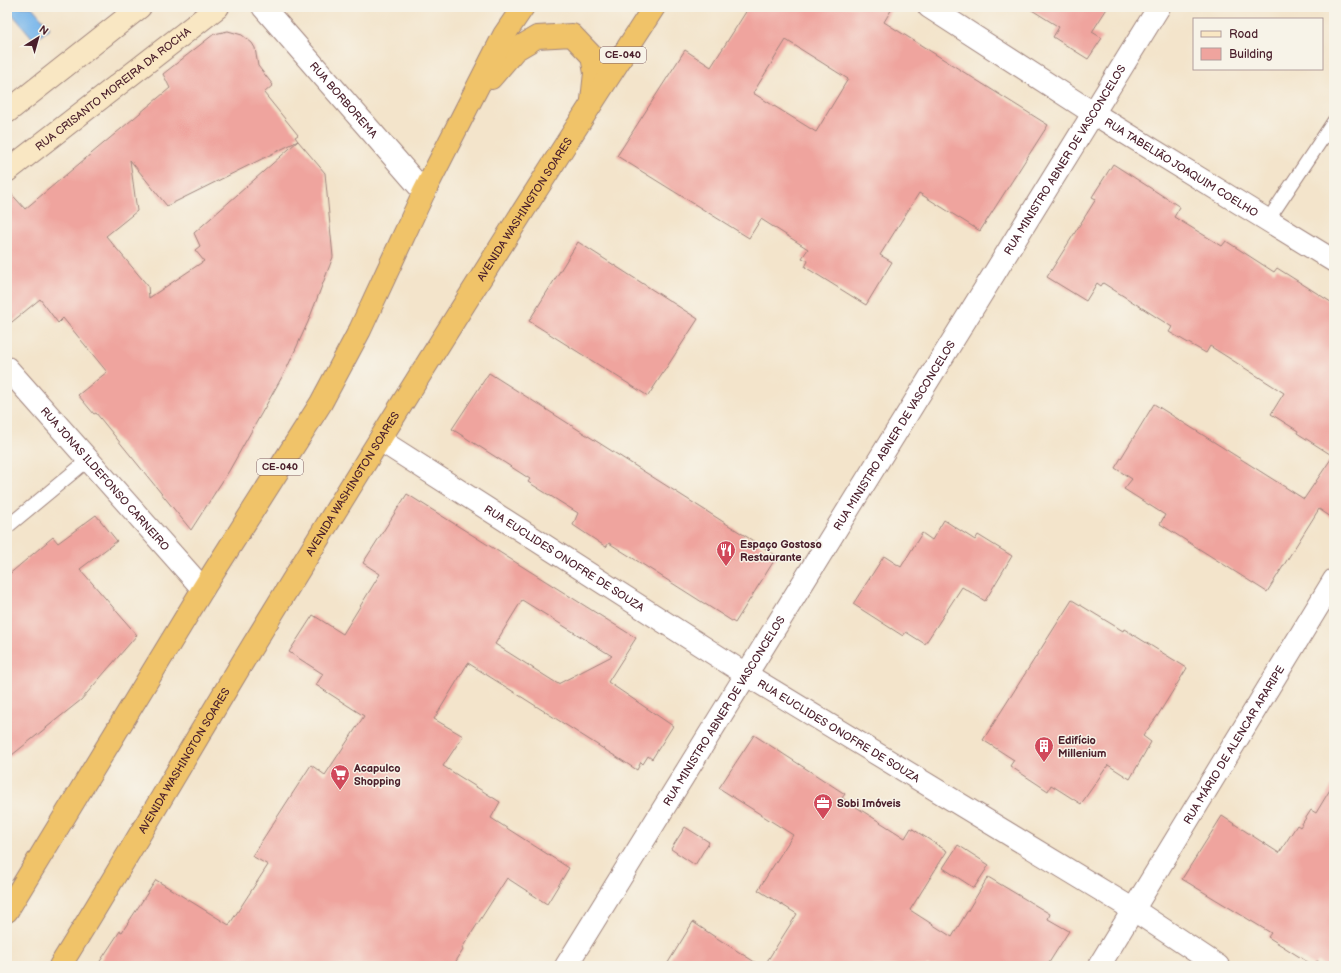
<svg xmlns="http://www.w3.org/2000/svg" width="1341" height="973" viewBox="0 0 1341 973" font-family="'Balsamiq Sans',sans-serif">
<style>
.water{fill:#77b6eb;stroke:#606a8b}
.building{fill:#efa49e;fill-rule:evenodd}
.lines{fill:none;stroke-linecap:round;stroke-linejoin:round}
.lane-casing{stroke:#9e827b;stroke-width:15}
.street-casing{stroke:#9e827b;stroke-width:24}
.secondary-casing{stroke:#9e827b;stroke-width:24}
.highway-casing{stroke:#9e827b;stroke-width:24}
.lane{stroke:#fff;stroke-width:13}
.street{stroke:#fff;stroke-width:22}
.secondary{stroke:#f9e7c3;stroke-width:22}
.highway{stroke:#f0c369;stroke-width:22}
.labels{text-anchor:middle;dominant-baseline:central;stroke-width:3;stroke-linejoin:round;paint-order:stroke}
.shield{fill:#f7f3e8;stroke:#7e5f64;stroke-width:1}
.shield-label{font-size:10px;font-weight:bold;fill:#4a1f2b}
.street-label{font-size:11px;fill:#4a1f2b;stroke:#f7f3e8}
.poi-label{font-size:11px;font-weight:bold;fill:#4a1f2b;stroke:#f7f3e8;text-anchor:start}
</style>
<rect width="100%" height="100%" fill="#f7f3e8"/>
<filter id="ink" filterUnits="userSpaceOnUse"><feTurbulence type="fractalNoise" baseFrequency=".025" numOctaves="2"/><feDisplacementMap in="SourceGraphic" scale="8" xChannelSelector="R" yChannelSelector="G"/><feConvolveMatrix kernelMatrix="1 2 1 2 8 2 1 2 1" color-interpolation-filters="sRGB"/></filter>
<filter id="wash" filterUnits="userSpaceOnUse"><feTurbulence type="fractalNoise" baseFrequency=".012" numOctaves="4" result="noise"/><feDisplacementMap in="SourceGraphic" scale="16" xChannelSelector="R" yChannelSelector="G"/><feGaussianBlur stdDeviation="0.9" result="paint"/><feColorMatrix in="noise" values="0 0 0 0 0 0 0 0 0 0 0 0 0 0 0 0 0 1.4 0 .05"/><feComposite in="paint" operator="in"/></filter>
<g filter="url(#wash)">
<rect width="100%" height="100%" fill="#f3e4cb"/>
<!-- water -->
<path class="water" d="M 11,7 L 32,7 L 50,28 L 35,41 L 8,9 Z"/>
<g id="blocks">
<!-- building -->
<path class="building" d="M 749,7 L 893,7 L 884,22 L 1048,125 L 980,231 L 919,193 L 880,255 L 892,262 L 866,305 L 805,267 L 808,261 L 802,258 L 808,249 L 761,219 L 749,238 L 617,156 L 685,50 L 711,67 ZM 786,40 L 848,79 L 816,132 L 753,93 Z
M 1027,7 L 1108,7 L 1092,32 L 1102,38 L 1088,59 L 1053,37 L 1059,27 Z
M 228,31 L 242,35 L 252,43 L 255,48 L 258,66 L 273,85 L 264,93 L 298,135 L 295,137 L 298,141 L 167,206 L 130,160 L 137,211 L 106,236 L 148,286 L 149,298 L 204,261 L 195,250 L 200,246 L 194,233 L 298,141 L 325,173 L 333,257 L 308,322 L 287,368 L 229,471 L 191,530 L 96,413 L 94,414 L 78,395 L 107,372 L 63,318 L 58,323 L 40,299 L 7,326 L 7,189 L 25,209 L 170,88 L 163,74 L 214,34 Z
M 1113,164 L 1180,207 L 1174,217 L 1222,246 L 1226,241 L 1274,272 L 1277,268 L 1334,304 L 1334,519 L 1319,509 L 1267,592 L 1160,524 L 1165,515 L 1124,489 L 1132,479 L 1115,468 L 1154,404 L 1304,499 L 1333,456 L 1297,433 L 1298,431 L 1271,414 L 1284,393 L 1210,346 L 1206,353 L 1169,332 L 1172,327 L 1103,283 L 1101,286 L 1097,283 L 1086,301 L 1047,277 L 1096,199 L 1092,197 Z
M 578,242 L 698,319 L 648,396 L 529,321 Z
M 489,373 L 777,556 L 735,623 L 609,543 L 606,547 L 573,525 L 578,513 L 528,482 L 530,479 L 452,429 Z
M 407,494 L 636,638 L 608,682 L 673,726 L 652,759 L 648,756 L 643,764 L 641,762 L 637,770 L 468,663 L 434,719 L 463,736 L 443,766 L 500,802 L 491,818 L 569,868 L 547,904 L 507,878 L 462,948 L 463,950 L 453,966 L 97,966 L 120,931 L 122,932 L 156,880 L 229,925 L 268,865 L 252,856 L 311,765 L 325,775 L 364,716 L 316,685 L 323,674 L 289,652 L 313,615 L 343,634 L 380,574 L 363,563 ZM 522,600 L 612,656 L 558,684 L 495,644 Z
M 96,515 L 117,541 L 80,569 L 137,635 L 81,700 L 7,759 L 7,576 L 53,537 L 58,543 Z
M 944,520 L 975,540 L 978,535 L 1012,556 L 985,601 L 962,587 L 925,644 L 906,632 L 903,636 L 853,604 L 884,556 L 901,567 L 922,533 L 932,540 Z
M 1072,600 L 1123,631 L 1124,629 L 1187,668 L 1158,715 L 1143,736 L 1151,742 L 1130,779 L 1108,765 L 1081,804 L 1051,785 L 1048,791 L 1010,766 L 1014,760 L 983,740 Z
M 754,735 L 845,794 L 842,798 L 905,838 L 911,828 L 947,851 L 910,910 L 952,937 L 988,877 L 1050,914 L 1048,919 L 1069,931 L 1047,966 L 764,966 L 797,914 L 758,890 L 793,835 L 719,788 Z
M 1334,783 L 1334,966 L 1325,966 L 1317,961 L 1314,966 L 1268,937 L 1271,933 L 1182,879 L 1222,816 L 1279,853 L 1297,825 L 1300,827 L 1311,810 L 1316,813 Z
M 685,827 L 709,842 L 695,865 L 671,849 Z
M 958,845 L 989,865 L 974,888 L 943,868 Z
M 693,922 L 712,935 L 761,966 L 666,966 Z"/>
</g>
</g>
<g filter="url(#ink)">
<use href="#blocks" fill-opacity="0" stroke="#9e827b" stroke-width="1"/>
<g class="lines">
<defs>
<path id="lane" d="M 1268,220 L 1334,121
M 7,527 L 88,460"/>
<g id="street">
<path id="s1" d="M 263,7 L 424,192"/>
<path id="s2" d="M 929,7 L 1093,113 L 1334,261"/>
<path id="s3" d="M 7,368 L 203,589"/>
<path id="s4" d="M 380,440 L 747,675 L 1134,910 L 1218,966"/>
<path id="s5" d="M 566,966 L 1159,7"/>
<path id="s6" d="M 1099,966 L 1334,580"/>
</g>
<g id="secondary">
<path d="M 7,112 L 140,7"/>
<path id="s7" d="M 7,171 L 218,7"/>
</g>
<g id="highway">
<path d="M 491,78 L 515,50 L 537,37 L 572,35 L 592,56 L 595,73 L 592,100"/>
<path d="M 7,911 L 203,589 L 321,403 L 360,330 L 424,192 L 504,35 L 523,7"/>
<path id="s8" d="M 60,966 C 126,860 188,752 253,645 C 384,431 517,218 654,7"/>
</g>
</defs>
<!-- lane casing -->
<use href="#lane" class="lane-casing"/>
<!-- street casing -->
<use href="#street" class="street-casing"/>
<!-- secondary casing -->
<use href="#secondary" class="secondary-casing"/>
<!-- highway casing -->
<use href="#highway" class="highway-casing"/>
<!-- lane -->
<use href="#lane" class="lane"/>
<!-- street -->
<use href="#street" class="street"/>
<!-- secondary -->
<use href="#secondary" class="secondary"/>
<!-- highway -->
<use href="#highway" class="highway"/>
</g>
</g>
<!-- icons -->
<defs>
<symbol id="restaurant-pin" viewBox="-11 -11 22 30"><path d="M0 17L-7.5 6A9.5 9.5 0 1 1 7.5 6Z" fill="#d1495b" stroke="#f7f3e8"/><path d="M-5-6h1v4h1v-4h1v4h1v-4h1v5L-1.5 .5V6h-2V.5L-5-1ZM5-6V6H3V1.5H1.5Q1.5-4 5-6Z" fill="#fff"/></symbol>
<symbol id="building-pin" viewBox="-11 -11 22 30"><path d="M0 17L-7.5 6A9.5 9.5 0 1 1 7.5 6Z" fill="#d1495b" stroke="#f7f3e8"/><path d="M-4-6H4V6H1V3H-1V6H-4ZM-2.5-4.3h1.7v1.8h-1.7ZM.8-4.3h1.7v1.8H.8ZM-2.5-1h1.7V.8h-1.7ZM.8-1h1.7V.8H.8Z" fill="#fff"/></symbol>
<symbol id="supermarket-pin" viewBox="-11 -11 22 30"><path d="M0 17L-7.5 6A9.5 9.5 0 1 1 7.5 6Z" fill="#d1495b" stroke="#f7f3e8"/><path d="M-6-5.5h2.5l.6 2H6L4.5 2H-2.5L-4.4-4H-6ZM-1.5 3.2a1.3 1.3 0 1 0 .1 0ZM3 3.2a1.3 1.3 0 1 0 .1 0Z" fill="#fff"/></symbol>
<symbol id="office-pin" viewBox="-11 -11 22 30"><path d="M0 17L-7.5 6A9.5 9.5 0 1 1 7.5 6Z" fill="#d1495b" stroke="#f7f3e8"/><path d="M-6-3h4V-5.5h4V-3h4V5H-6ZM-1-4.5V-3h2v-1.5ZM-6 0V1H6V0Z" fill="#fff"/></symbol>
</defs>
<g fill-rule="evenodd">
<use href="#restaurant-pin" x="715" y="539" width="22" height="30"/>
<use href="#building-pin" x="1033" y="735" width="22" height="30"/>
<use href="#supermarket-pin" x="329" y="763" width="22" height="30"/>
<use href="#office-pin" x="812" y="792" width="22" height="30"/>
</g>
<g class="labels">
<!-- shield labels -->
<g class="shield">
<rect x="600" y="47" width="46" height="16" rx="3"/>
<rect x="257" y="459" width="46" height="16" rx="3"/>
</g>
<g class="shield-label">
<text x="623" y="55">CE-040</text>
<text x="280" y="467">CE-040</text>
</g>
<!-- street labels -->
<g class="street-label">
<text stroke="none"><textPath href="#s7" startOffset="134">RUA CRISANTO MOREIRA DA ROCHA</textPath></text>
<text stroke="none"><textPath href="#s1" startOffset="123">RUA BORBOREMA</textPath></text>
<text stroke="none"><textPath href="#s5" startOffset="948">RUA MINISTRO ABNER DE VASCONCELOS</textPath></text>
<text stroke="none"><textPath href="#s2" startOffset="299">RUA TABELIÃO JOAQUIM COELHO</textPath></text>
<text stroke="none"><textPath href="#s8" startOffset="888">AVENIDA WASHINGTON SOARES</textPath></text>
<text stroke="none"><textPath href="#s5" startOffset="624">RUA MINISTRO ABNER DE VASCONCELOS</textPath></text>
<text stroke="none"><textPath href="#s3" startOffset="148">RUA JONAS ILDEFONSO CARNEIRO</textPath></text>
<text stroke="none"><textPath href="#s8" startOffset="564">AVENIDA WASHINGTON SOARES</textPath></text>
<text stroke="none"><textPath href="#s4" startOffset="219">RUA EUCLIDES ONOFRE DE SOUZA</textPath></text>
<text stroke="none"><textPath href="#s5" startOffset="300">RUA MINISTRO ABNER DE VASCONCELOS</textPath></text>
<text stroke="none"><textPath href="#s4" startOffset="543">RUA EUCLIDES ONOFRE DE SOUZA</textPath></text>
<text stroke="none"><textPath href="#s6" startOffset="259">RUA MÁRIO DE ALENCAR ARARIPE</textPath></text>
<text stroke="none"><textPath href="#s8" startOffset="240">AVENIDA WASHINGTON SOARES</textPath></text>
</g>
<!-- poi labels -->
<g class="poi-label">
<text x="740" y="544">Espaço Gostoso<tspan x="740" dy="13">Restaurante</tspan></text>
<text x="1058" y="740">Edifício<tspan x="1058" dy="13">Millenium</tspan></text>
<text x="354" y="768">Acapulco<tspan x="354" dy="13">Shopping</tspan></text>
<text x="837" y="803">Sobi Imóveis</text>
</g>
</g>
<!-- margin -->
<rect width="1341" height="973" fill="none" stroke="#f7f3e8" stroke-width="24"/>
<!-- legend -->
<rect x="1193" y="18" width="130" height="52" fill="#f7f3e8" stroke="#b29e9c"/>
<rect x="1201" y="31" width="20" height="6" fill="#f9e7c3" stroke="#b29e9c"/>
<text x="1229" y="38" font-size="12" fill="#4a1f2b">Road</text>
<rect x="1201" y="48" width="20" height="12" fill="#efa49e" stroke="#b29e9c"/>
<text x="1229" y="58" font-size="12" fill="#4a1f2b">Building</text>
<!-- north arrow -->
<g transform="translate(38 38) rotate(37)" stroke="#f7f3e8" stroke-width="3" paint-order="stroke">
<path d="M0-3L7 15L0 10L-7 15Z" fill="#4a1f2b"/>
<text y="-6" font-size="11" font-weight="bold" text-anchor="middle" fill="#4a1f2b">N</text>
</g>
</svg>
